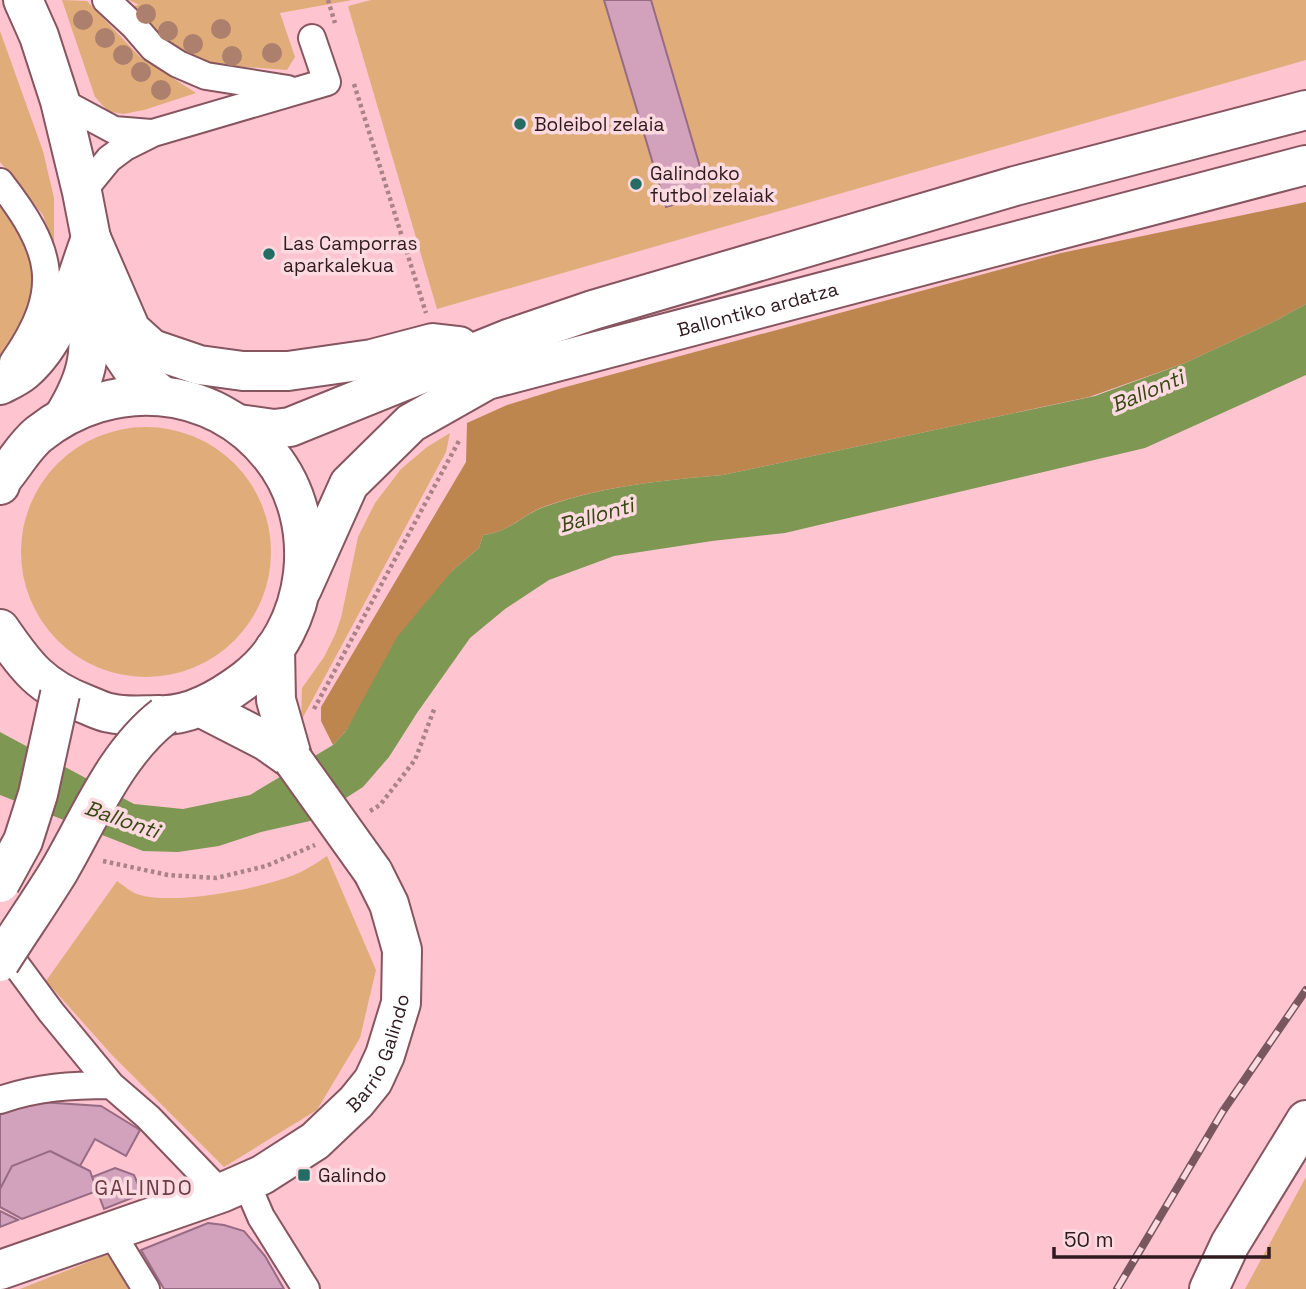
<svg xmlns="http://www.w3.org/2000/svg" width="1306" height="1289" viewBox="0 0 1306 1289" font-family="'Space Grotesk',sans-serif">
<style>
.green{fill:#e0ac79}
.forest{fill:#bd864f}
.water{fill:#7e9752}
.building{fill:#d2a2bc;stroke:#976b83;stroke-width:2}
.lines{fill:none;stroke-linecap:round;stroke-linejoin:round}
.street-casing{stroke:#865560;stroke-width:30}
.secondary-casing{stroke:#865560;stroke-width:42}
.primary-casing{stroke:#865560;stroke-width:42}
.path{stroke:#ab818a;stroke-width:4.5;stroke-dasharray:3.5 3.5;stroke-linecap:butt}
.street{stroke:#fff;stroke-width:26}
.secondary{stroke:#fff;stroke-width:38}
.primary{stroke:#fff;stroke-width:38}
.rail-casing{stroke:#78575e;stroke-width:8}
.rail{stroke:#fcdae0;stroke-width:5;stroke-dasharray:16;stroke-linecap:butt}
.secondary-bridge-casing{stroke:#865560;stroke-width:42;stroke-linecap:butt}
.highway-bridge-casing{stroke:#865560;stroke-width:42;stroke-linecap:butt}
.secondary-bridge{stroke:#fff;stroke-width:38}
.highway-bridge{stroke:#fff;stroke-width:38}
.tree{fill:#ad7f6d}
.poi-dot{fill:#246d65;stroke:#fcdae0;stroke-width:2.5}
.labels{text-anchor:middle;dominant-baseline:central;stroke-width:7;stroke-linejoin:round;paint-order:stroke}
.poi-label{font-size:19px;fill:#2e1a1f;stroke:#fcdae0;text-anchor:start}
.street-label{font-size:19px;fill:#2e1a1f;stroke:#fcdae0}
.water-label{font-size:21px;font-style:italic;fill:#364714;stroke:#fcdae0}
.neighbourhood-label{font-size:21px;letter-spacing:2px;fill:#6b3d48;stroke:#fcdae0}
</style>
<rect width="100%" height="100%" fill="#fec5d1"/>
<!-- green -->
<path class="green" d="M 62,0 L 87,1 L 140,57 L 196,93 L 144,110 L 123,114 L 108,111 L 95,97 Z
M 129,0 L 352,0 L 280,13 L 295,57 L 287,70 L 207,64 L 173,48 L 129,7 L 139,5 Z
M 371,0 L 1306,0 L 1306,60 L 437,309 L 348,6 Z
M 0,31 L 43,151 L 54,198 L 54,245 L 43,215 L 0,162 Z
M 0,202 C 11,218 30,242 35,260 C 44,294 23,331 0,355 Z
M21 552a125 125 0 1 1 250 0a125 125 0 1 1-250 0Z
M 450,433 L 446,452 L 301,721 L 302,688 L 324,657 L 335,635 L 341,618 L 358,537 L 375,503 L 401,469 L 427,447 Z
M 327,856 L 376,970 L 360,1038 L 317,1110 L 224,1167 L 112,1055 L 46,981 L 117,881 C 124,886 132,893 140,895 C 176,905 259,889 294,875 C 306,870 317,863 327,856 Z
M 1306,1177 L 1306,1289 L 1245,1289 Z
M 111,1253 L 132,1289 L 20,1289 Z"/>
<!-- forest -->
<path class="forest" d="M 1306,202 L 1306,304 L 1275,321 L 1185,363 L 1089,397 L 723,475 C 665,480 602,486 546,506 C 522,514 511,532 483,535 L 479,548 L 453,570 L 372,687 L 346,731 L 333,745 L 321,721 L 321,707 L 466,462 L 467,423 L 507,405 L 562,388 L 1061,253 Z"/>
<!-- water -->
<path class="water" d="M 1306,304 L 1306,375 L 1145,448 L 785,533 L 712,541 L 614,556 L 549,580 L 505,609 L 470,638 L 417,713 L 389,757 L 363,787 L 310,821 L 261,832 L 219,846 L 178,852 L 143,851 L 0,795 L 0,732 L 134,804 L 183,809 L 250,795 L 333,745 L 346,731 L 397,637 L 453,570 L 479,548 L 483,535 C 511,532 522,514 547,506 C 602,486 665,480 723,475 L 1095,396 L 1185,363 L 1275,321 Z"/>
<!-- building -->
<path class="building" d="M 604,0 L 651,0 L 708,194 L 666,207 Z
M 40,1102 L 101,1106 L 140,1130 L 126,1156 L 95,1139 L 80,1166 L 50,1151 L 12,1166 L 0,1189 L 0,1111 Z
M 50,1151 L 90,1171 L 97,1191 L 22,1219 L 0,1207 L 0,1189 L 12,1166 Z
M 115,1168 L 134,1175 L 142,1194 L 104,1209 L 92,1177 Z
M 0,1211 L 18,1220 L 0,1227 Z
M 208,1223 L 224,1225 L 244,1231 L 265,1256 L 284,1289 L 164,1289 L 141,1250 Z"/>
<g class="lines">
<defs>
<path id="street" d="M 106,0 L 134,26 L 153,48 L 178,64 L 206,76 L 288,89
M 60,101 L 114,130 L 151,133
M 0,182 C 52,249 65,288 13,362
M 82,192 L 109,159 L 125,147 L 153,133 L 327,82 L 312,38
M 0,943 L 51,1012 L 111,1085
M 0,1100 C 37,1087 72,1085 111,1085 L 148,1117 L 221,1193
M 246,1182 L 261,1217 L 306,1289
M 111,1232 L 146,1289"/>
<g id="secondary">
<path d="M 23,0 L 39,36 L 60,101 L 82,192 L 110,336 L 135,373 L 161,395"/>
<path d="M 64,416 C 92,370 90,351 87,300"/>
<path d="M 275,648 L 276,700 L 293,760"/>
<path d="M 200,707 L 266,741 L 293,760"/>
<path id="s1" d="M 0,1270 L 221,1193 L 262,1175 L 315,1141 L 356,1102 L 373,1081 L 385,1055 L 401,1003 L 402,950 L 389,904 L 373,872"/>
<path d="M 1209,1289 L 1230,1244 L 1306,1120"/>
</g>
<g id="primary">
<path d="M 91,238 L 131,330 L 152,349 L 199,365 L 243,371 L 288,371 L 372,359 L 433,343 L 459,346"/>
<path d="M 0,385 C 8,381 17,377 24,371 C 62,338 74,283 91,238"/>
<path d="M 238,424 L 274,429 L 290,427 L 508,339 L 593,310 L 1015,186 L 1306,110"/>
<path d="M 0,485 L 2,479 C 14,465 25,445 39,434 C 110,377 213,383 271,456 C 324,522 312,629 245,680 C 221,698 189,717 158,715 C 143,715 125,717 110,713 C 102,712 93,707 85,704 C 41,687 26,667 0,629"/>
<path id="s2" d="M 302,589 L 349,484 L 411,423 L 487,380 L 1306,165"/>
</g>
</defs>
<!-- street casing -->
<use href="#street" class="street-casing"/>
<!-- secondary casing -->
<use href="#secondary" class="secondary-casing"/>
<!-- primary casing -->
<use href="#primary" class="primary-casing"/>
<!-- path -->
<path class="path" d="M 328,0 L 335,23
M 354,84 L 426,313
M 314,709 L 460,439
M 370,811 L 380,805 L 415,760 L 435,707
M 103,861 L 168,875 L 216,878 L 266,866 L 315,845"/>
<!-- street -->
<use href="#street" class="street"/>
<!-- secondary -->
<use href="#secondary" class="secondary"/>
<!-- primary -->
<use href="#primary" class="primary"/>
<defs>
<path id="rail" d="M 1117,1289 L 1223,1111 L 1306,990"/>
</defs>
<!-- rail casing -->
<use href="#rail" class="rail-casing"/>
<!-- rail -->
<use href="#rail" class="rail"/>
<defs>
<path id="secondary-bridge" d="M 293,760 L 373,872"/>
<path id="highway-bridge" d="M 0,883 L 23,841 L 38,794 L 60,694
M 0,962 C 19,932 40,902 59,871 C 90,818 115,754 164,716"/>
</defs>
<!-- secondary-bridge casing -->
<use href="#secondary-bridge" class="secondary-bridge-casing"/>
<!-- highway-bridge casing -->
<use href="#highway-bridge" class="highway-bridge-casing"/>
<!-- secondary-bridge -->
<use href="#secondary-bridge" class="secondary-bridge"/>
<!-- highway-bridge -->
<use href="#highway-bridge" class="highway-bridge"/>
</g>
<!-- trees -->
<g class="tree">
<circle cx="146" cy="14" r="10"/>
<circle cx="83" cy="20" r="10"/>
<circle cx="221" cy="29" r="10"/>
<circle cx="168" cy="31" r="10"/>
<circle cx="105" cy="38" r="10"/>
<circle cx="193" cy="44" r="10"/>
<circle cx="272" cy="53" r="10"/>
<circle cx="123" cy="55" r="10"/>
<circle cx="232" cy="56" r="10"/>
<circle cx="141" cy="72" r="10"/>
<circle cx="161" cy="90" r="10"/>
</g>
<!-- markers -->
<g class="poi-dot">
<circle cx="520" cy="124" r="7"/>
<circle cx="636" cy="184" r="7"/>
<circle cx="269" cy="254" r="7"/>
<rect x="297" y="1168" width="14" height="14" rx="3.5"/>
</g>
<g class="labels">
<!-- poi labels -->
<g class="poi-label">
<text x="534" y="124">Boleibol zelaia</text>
<text x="650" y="173">Galindoko<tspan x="650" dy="22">futbol zelaiak</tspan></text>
<text x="283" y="243">Las Camporras<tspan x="283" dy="22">aparkalekua</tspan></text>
<text x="318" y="1175">Galindo</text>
</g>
<!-- street labels -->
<g class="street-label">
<text stroke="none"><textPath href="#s2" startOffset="569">Ballontiko ardatza</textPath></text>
<text stroke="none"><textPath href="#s1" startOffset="453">Barrio Galindo</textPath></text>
</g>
<!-- water labels -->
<g class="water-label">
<text transform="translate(1147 391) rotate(-23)">Ballonti</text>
<text transform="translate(596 515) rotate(-16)">Ballonti</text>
<text transform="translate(122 819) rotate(19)">Ballonti</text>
</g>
<!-- neighbourhood labels -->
<g class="neighbourhood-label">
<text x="144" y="1187">GALINDO</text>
</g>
</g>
<!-- scale -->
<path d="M1054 1247v10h215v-10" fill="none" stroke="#2e1a1f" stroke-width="3.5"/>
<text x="1064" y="1247" font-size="21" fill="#2e1a1f" stroke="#fcdae0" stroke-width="5" paint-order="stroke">50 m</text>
</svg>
